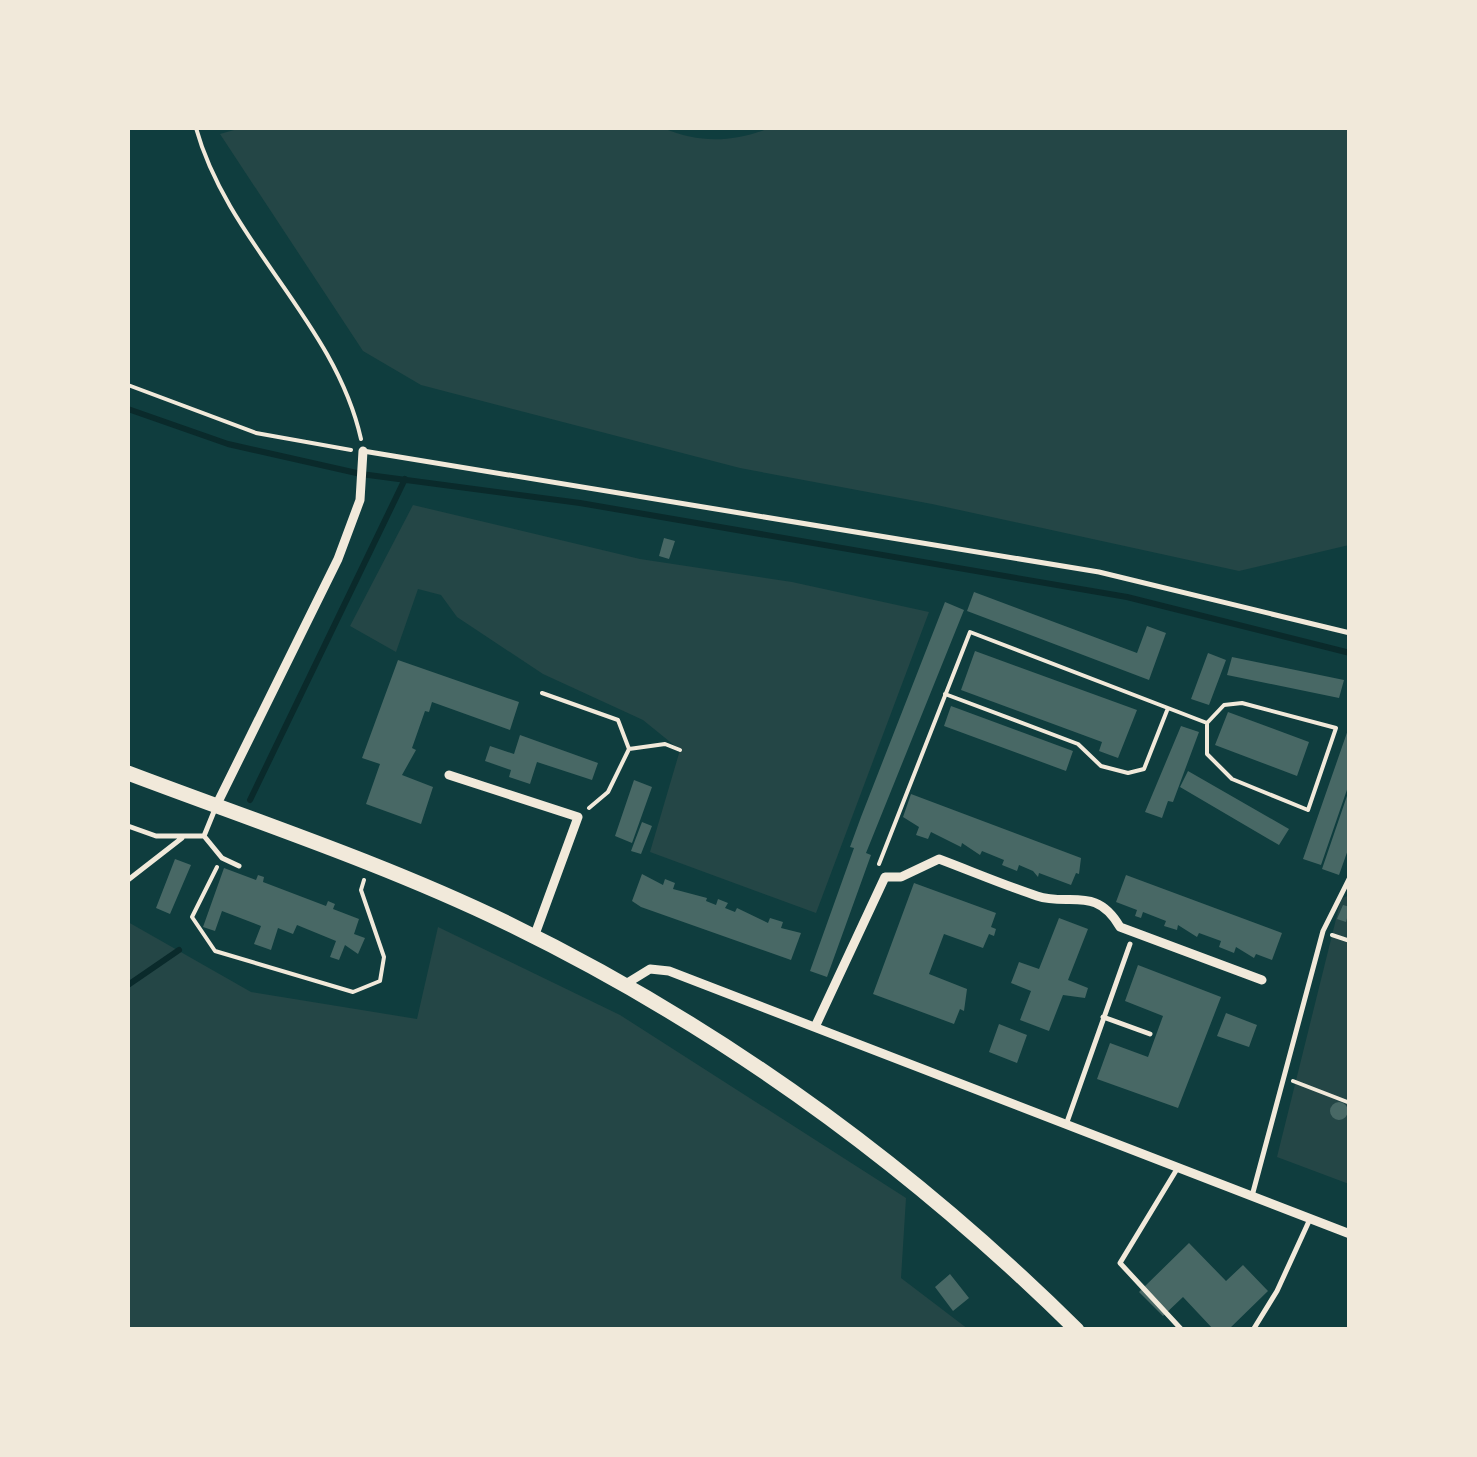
<svg xmlns="http://www.w3.org/2000/svg" width="1477" height="1457" viewBox="0 0 1477 1457" font-family="'Archivo Narrow',sans-serif">
<style>
.green{fill:#244646}
.lines{fill:none;stroke-linecap:round;stroke-linejoin:round}
.stream{stroke:#0a2a2b;stroke-width:6}
.building{fill:#486865}
.path{stroke:#f1e9da;stroke-width:4}
.service{stroke:#f1e9da;stroke-width:5}
.minor{stroke:#f1e9da;stroke-width:9}
.primary{stroke:#f1e9da;stroke-width:15}
</style>
<rect width="100%" height="100%" fill="#0f3d3e"/>
<!-- green -->
<path class="green" d="M 241,128 L 663,128 C 701,144 732,142 770,128 L 1349,128 L 1349,545 L 1239,571 L 932,504 L 740,468 L 421,385 L 363,351 L 220,134 Z
M 413,505 L 640,559 L 792,582 L 929,612 L 816,913 L 650,852 L 680,750 L 643,720 L 543,674 L 457,617 L 441,595 L 418,589 L 396,652 L 350,626 Z
M 1349,895 L 1349,1184 L 1277,1157 L 1341,899 Z
M 128,922 L 251,992 L 417,1019 L 438,927 L 620,1015 L 906,1198 L 901,1278 L 968,1329 L 128,1329 Z"/>
<g class="lines">
<!-- stream -->
<path class="stream" d="M 128,409 L 228,444 L 361,474 L 580,503 L 1127,597 L 1350,653
M 250,800 L 405,479
M 128,985 L 179,950"/>
</g>
<!-- building -->
<path class="building" d="M 664,538 L 675,541 L 669,559 L 659,556 Z
M 974,592 L 1137,653 L 1147,626 L 1166,633 L 1149,680 L 967,611 Z
M 945,602 L 964,610 L 866,853 L 871,855 L 827,977 L 810,971 L 854,848 L 850,847 L 861,817 Z
M 975,651 L 1137,710 L 1118,758 L 1099,751 L 1102,742 L 961,690 Z
M 1208,653 L 1226,660 L 1209,705 L 1191,699 Z
M 1232,657 L 1344,680 L 1339,698 L 1227,675 Z
M 398,660 L 519,702 L 510,730 L 432,702 L 429,712 L 425,711 L 412,748 L 416,750 L 402,775 L 433,787 L 421,824 L 366,804 L 380,764 L 362,758 Z
M 951,706 L 1073,751 L 1066,771 L 944,726 Z
M 1228,712 L 1309,742 L 1297,776 L 1215,745 Z
M 1350,724 L 1350,781 L 1321,865 L 1303,859 Z
M 1181,726 L 1199,732 L 1173,802 L 1168,801 L 1162,818 L 1145,812 Z
M 520,735 L 598,763 L 592,780 L 537,762 L 530,784 L 509,777 L 511,770 L 485,761 L 490,746 L 514,754 Z
M 1188,771 L 1289,829 L 1279,845 L 1180,787 Z
M 634,780 L 652,787 L 632,843 L 615,836 Z
M 1349,790 L 1350,844 L 1339,875 L 1322,869 Z
M 911,794 L 1081,858 L 1079,874 L 1076,873 L 1071,885 L 1039,873 L 1038,877 L 1033,871 L 1019,865 L 1017,871 L 1002,865 L 1004,860 L 982,851 L 980,855 L 962,843 L 961,847 L 931,832 L 928,839 L 916,835 L 919,827 L 903,817 Z
M 642,822 L 652,826 L 641,854 L 631,851 Z
M 175,859 L 191,865 L 170,914 L 156,908 Z
M 224,868 L 256,880 L 258,875 L 264,877 L 263,882 L 326,906 L 328,901 L 335,904 L 333,909 L 359,919 L 354,934 L 365,938 L 358,954 L 345,945 L 339,960 L 330,957 L 336,941 L 297,925 L 293,934 L 278,928 L 271,950 L 254,944 L 261,926 L 222,911 L 215,931 L 203,927 Z
M 642,874 L 663,885 L 665,879 L 675,883 L 673,889 L 707,898 L 706,901 L 716,905 L 718,899 L 728,903 L 725,908 L 735,912 L 737,908 L 768,923 L 770,918 L 783,922 L 781,928 L 801,933 L 791,960 L 641,907 L 632,901 Z
M 1126,875 L 1282,933 L 1272,960 L 1256,954 L 1254,958 L 1236,947 L 1234,953 L 1219,947 L 1221,941 L 1199,933 L 1197,937 L 1178,925 L 1177,930 L 1164,926 L 1166,921 L 1143,912 L 1141,918 L 1135,916 L 1137,910 L 1116,902 Z
M 914,883 L 996,913 L 991,927 L 996,929 L 994,936 L 989,934 L 983,948 L 944,934 L 929,974 L 967,989 L 964,1011 L 960,1009 L 954,1024 L 873,994 Z
M 1343,905 L 1350,907 L 1346,922 L 1337,919 Z
M 1059,918 L 1088,929 L 1068,980 L 1088,988 L 1085,998 L 1063,995 L 1049,1031 L 1020,1020 L 1031,991 L 1011,983 L 1019,962 L 1039,969 Z
M 1138,965 L 1221,997 L 1178,1108 L 1097,1079 L 1110,1043 L 1148,1057 L 1163,1016 L 1125,1001 Z
M 1226,1013 L 1257,1025 L 1249,1047 L 1217,1036 Z
M 999,1024 L 1027,1035 L 1017,1063 L 989,1052 Z
M1330 1111a9 9 0 1 1 18 0a9 9 0 1 1-18 0Z
M 1189,1243 L 1226,1281 L 1243,1265 L 1268,1291 L 1228,1330 L 1214,1330 L 1183,1297 L 1163,1316 L 1139,1292 Z
M 950,1274 L 969,1298 L 953,1311 L 935,1287 Z"/>
<g class="lines">
<!-- path -->
<path class="path" d="M 196,128 C 228,243 335,322 361,439
M 128,385 L 256,433 L 351,450
M 542,693 L 618,720 L 629,749
M 945,694 L 1078,744 L 1101,766 L 1128,773 L 1144,769 L 1168,708
M 589,808 L 608,792 L 629,749 L 665,744 L 680,750
M 879,864 L 970,632 L 1207,723 L 1224,705 L 1242,703 L 1336,728 L 1308,810 L 1232,779 L 1207,754 L 1207,723
M 217,867 L 192,917 L 215,951 L 353,992 L 380,981 L 384,957 L 361,890 L 364,880
M 1332,935 L 1350,941
M 1293,1081 L 1350,1103"/>
<!-- service -->
<path class="service" d="M 363,451 L 1099,572 L 1350,633
M 128,826 L 156,836 L 204,836 L 215,809
M 204,836 L 222,858 L 239,866
M 128,880 L 182,838
M 1103,1017 L 1150,1034
M 1067,1122 L 1130,944
M 1177,1169 L 1120,1263 L 1182,1330
M 1252,1196 L 1323,931 L 1350,877
M 1253,1330 L 1277,1291 L 1310,1219"/>
<!-- minor -->
<path class="minor" d="M 449,775 L 578,817 L 534,937
M 216,806 L 338,559 L 360,500 L 363,451
M 624,985 L 650,969 L 669,971 L 1350,1234
M 815,1027 L 885,877 L 901,877 L 939,859 C 971,871 1004,885 1037,896 C 1069,907 1096,885 1120,927 L 1262,980"/>
<!-- primary -->
<path class="primary" d="M 128,773 C 255,821 385,864 507,923 C 719,1026 909,1164 1077,1330"/>
</g>
<!-- border -->
<rect width="1477" height="1457" fill="none" stroke="#f1e9da" stroke-width="260"/>
</svg>
